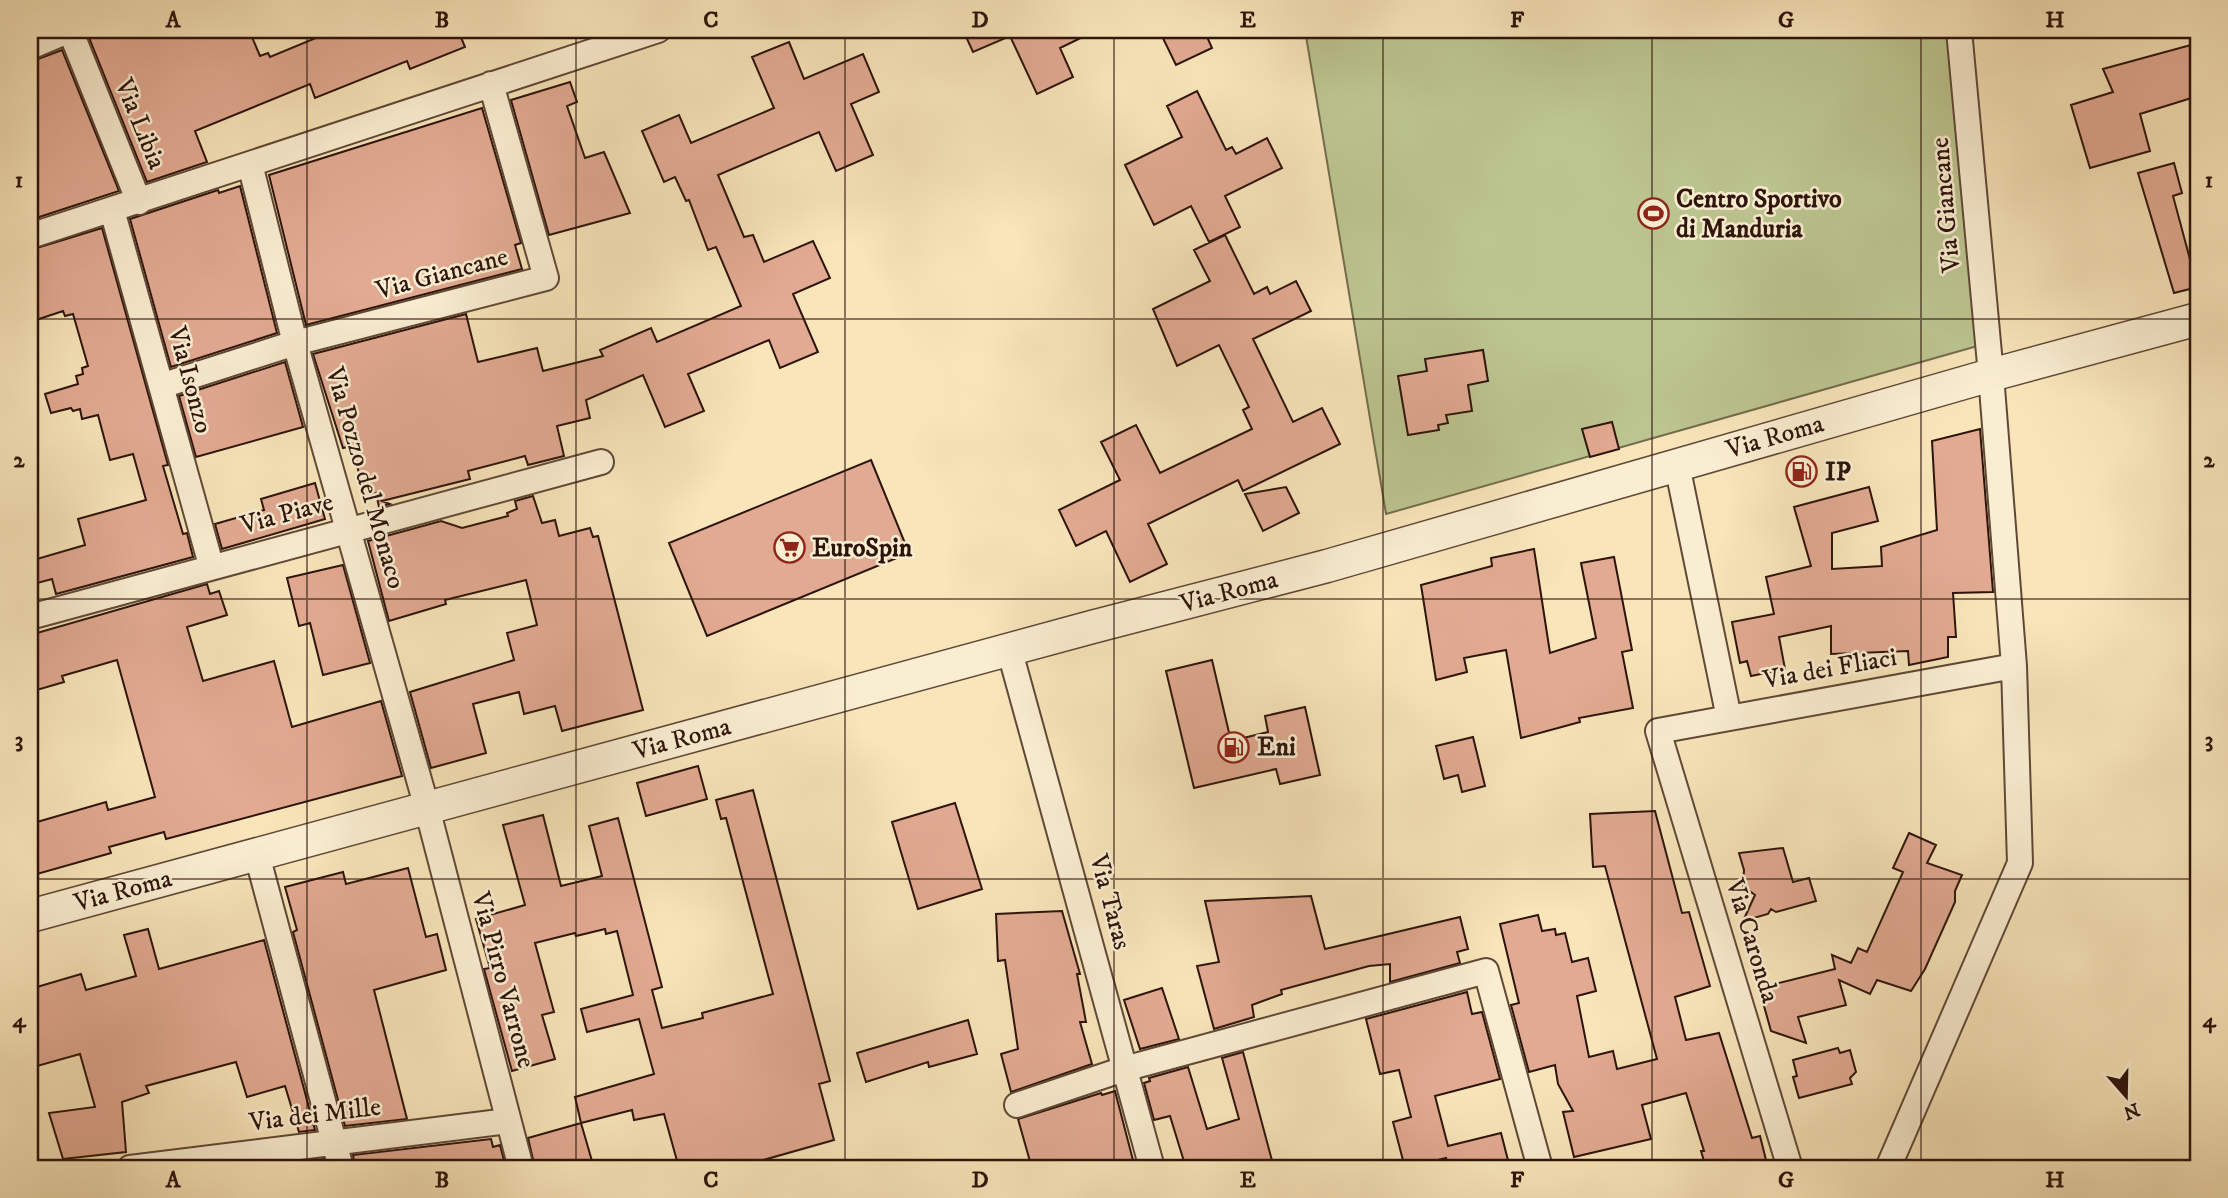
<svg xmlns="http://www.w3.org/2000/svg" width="2228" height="1198" viewBox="0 0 2228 1198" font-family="'IM FELL DW Pica',serif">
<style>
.green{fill:#bcc590;stroke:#746c4e;stroke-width:2}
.building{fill:#e2aa92;stroke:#2d140b;stroke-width:2}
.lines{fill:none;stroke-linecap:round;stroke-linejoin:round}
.minor-casing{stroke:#604837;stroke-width:28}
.tertiary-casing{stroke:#604837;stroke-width:35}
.minor{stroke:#faeed2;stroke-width:24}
.tertiary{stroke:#faeed2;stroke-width:32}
.grid{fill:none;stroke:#2d140b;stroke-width:2;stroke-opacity:0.55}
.labels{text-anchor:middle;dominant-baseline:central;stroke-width:5;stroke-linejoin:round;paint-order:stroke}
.street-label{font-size:26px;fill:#2d140b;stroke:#faeed2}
.poi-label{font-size:26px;font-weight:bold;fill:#2d140b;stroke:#faeed2;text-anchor:start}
.neatline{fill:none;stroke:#2d140b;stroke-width:2.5}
.grid-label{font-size:23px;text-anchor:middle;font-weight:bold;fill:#2d140b}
</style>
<rect width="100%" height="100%" fill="#f8e5ba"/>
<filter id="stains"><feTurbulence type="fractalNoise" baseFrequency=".00286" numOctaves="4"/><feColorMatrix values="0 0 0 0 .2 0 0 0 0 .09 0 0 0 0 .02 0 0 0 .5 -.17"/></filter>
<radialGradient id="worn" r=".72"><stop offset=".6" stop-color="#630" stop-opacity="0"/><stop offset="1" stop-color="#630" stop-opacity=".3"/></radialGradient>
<!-- green -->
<path class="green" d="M 1305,30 L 1952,30 L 1981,345 L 1386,514 Z"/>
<!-- building -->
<path class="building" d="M 86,30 L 249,30 L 260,56 L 268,53 L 270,57 L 335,30 L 458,30 L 465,47 L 410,69 L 407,61 L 315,98 L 310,84 L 195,131 L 207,162 L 147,182 Z
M 963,30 L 1097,30 L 1060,48 L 1073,77 L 1037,94 L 1010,36 L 973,52 Z
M 1159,30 L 1204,30 L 1212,48 L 1176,65 Z
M 789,42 L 804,79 L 863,54 L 879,92 L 851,104 L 873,155 L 836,171 L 819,132 L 718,175 L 744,237 L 753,235 L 764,262 L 813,241 L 830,278 L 793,294 L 818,352 L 780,368 L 769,340 L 688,374 L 704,411 L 665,427 L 643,375 L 586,400 L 590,418 L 557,426 L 564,456 L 528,465 L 525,456 L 468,471 L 470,479 L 382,501 L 390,504 L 379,507 L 376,493 L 369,495 L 363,472 L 359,473 L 352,446 L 343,448 L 313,354 L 466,314 L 478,362 L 537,348 L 543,371 L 603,356 L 600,350 L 651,328 L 657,342 L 741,306 L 716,247 L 708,250 L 689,200 L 686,201 L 675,177 L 664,182 L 642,131 L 679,115 L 691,143 L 774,108 L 752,57 Z
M 2198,43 L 2198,96 L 2140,114 L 2150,151 L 2090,168 L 2071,105 L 2113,92 L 2103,69 Z
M 62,50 L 119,191 L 30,220 L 30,62 Z
M 570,82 L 577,102 L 567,106 L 585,158 L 604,152 L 630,213 L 549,235 L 511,100 Z
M 1197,91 L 1226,150 L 1232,147 L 1236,154 L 1267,138 L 1282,168 L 1225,196 L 1240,227 L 1209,242 L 1191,206 L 1154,225 L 1125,165 L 1182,137 L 1167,106 Z
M 482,108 L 521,243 L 515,245 L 522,269 L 306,325 L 269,175 Z
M 2174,163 L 2182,193 L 2173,196 L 2191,263 L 2198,265 L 2198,287 L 2174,293 L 2138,173 Z
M 240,186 L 277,333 L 171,367 L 130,219 L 218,190 L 219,193 Z
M 102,228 L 168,465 L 163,466 L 183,534 L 187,533 L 193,557 L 56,594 L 52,579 L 30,585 L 30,561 L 85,545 L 78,519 L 146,500 L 133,454 L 110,460 L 98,415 L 82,419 L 80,409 L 73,411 L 71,408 L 51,413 L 45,394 L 78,384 L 76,376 L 83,374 L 82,368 L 88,366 L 73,314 L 65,316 L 63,311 L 30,322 L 30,250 Z
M 1225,235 L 1254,294 L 1267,287 L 1270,294 L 1296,281 L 1311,311 L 1253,339 L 1293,422 L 1322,408 L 1340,444 L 1243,491 L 1238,480 L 1148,524 L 1167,564 L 1130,582 L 1106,531 L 1076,546 L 1059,510 L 1120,480 L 1101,442 L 1136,425 L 1160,473 L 1252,429 L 1243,410 L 1249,407 L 1219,345 L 1177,366 L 1153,309 L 1210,281 L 1194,250 Z
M 1483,350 L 1488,381 L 1468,385 L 1472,411 L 1446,415 L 1448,423 L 1438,425 L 1439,430 L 1408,435 L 1398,376 L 1427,371 L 1425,359 Z
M 285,362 L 303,427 L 196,457 L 179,396 Z
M 1612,422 L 1619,449 L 1590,457 L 1582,429 Z
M 1980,429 L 1993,592 L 1953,593 L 1956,637 L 1948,637 L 1948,657 L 1909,665 L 1908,651 L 1831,654 L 1831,626 L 1779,637 L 1785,669 L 1751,676 L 1747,661 L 1740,663 L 1732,622 L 1774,614 L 1766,577 L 1811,566 L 1794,507 L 1869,487 L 1878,521 L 1832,533 L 1832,569 L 1882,566 L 1881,547 L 1937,530 L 1932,441 Z
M 871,460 L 909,553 L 707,636 L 669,543 Z
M 315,483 L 325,519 L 222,549 L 215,524 L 264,510 L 261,499 Z
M 1286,487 L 1299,513 L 1263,531 L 1245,494 Z
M 533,496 L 542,523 L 555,520 L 559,536 L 590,528 L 593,537 L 598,536 L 643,710 L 562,731 L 555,706 L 524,714 L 519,692 L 473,704 L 486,753 L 431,768 L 410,692 L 514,660 L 507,633 L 537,625 L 526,580 L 445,600 L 446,604 L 389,621 L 368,541 L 441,521 L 462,528 L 508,516 L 507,513 L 517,509 L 515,501 Z
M 1534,549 L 1550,653 L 1596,638 L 1581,563 L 1614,557 L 1632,650 L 1622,652 L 1633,708 L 1579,718 L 1580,722 L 1521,738 L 1506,650 L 1464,658 L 1467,672 L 1436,680 L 1421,585 L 1492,566 L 1491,558 Z
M 343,565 L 370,663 L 323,675 L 310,623 L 299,626 L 287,578 Z
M 207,584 L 210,594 L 219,591 L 227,615 L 187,627 L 203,681 L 274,661 L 292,727 L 381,701 L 402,776 L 166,839 L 164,832 L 109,847 L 111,853 L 30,876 L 30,824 L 106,802 L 108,810 L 155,797 L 117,660 L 62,676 L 64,682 L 30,692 L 30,635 Z
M 1212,660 L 1231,741 L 1268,732 L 1265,716 L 1305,707 L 1320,775 L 1280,784 L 1276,769 L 1194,788 L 1166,671 Z
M 1473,737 L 1485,786 L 1462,792 L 1458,775 L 1444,779 L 1436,746 Z
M 698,766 L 707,799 L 646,816 L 637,783 Z
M 753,790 L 830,1081 L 819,1084 L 834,1140 L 735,1168 L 679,1168 L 664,1114 L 634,1120 L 632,1110 L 581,1123 L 575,1097 L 654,1074 L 639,1019 L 587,1032 L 581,1009 L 633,995 L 617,931 L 606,934 L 605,929 L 576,936 L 575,933 L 535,943 L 554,1012 L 542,1015 L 555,1059 L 512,1071 L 484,969 L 490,968 L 476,919 L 525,905 L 503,825 L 543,815 L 561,886 L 602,876 L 589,826 L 618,818 L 662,987 L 652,990 L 662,1028 L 703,1018 L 702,1013 L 773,994 L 726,818 L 721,819 L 716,800 Z
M 955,803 L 982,889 L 918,909 L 892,822 Z
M 1655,811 L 1682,913 L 1689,912 L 1710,986 L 1675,997 L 1686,1040 L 1719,1033 L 1752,1138 L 1760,1136 L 1768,1168 L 1706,1168 L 1701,1151 L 1704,1151 L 1686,1093 L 1642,1105 L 1651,1139 L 1574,1157 L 1563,1112 L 1573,1111 L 1558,1084 L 1555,1065 L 1529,1072 L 1511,1005 L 1519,1003 L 1500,924 L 1538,915 L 1542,931 L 1555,929 L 1556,935 L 1565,933 L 1572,962 L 1588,958 L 1596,991 L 1577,996 L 1589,1057 L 1613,1051 L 1617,1069 L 1657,1059 L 1605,866 L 1593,867 L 1590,814 Z
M 1909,833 L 1936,845 L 1927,863 L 1962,875 L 1955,891 L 1955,902 L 1925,969 L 1911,991 L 1877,980 L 1870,994 L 1839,980 L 1846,1005 L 1798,1017 L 1806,1043 L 1771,1031 L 1759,988 L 1835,969 L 1832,955 L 1851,963 L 1858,948 L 1867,952 L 1903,872 L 1893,868 Z
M 1783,848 L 1793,882 L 1809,878 L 1816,901 L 1776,912 L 1771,909 L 1768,914 L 1743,921 L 1755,895 L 1743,886 L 1744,870 L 1739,853 Z
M 408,868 L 426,937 L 437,934 L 446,970 L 374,990 L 407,1119 L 345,1126 L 293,932 L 297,930 L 285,887 L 343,872 L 346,884 Z
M 1311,896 L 1325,949 L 1460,917 L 1468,949 L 1457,952 L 1460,963 L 1390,982 L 1390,964 L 1369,966 L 1281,990 L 1282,994 L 1252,1005 L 1254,1017 L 1214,1029 L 1197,966 L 1219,962 L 1205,901 Z
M 1062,911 L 1080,974 L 1077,974 L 1086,1022 L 1080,1022 L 1092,1064 L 1011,1092 L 1001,1054 L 1018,1049 L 1005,960 L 998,961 L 996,914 Z
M 148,929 L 159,969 L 264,940 L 315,1130 L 299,1132 L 285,1086 L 247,1097 L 236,1062 L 146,1086 L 149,1093 L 122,1102 L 126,1152 L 63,1159 L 49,1113 L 95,1107 L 80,1054 L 30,1068 L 30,989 L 81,974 L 86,990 L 136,976 L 124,935 Z
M 1162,988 L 1179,1039 L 1140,1049 L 1124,1000 Z
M 1467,992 L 1472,1014 L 1482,1012 L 1500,1079 L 1435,1096 L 1448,1146 L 1501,1133 L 1510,1168 L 1449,1168 L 1446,1158 L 1405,1168 L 1393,1122 L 1411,1117 L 1399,1070 L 1380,1074 L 1366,1019 Z
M 968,1020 L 977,1054 L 929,1067 L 928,1062 L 866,1082 L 857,1053 Z
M 1838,1048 L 1840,1053 L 1850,1050 L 1856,1072 L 1850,1078 L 1852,1084 L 1799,1098 L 1793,1077 L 1797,1076 L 1793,1060 Z
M 1243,1052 L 1274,1168 L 1186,1168 L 1170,1116 L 1154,1120 L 1144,1083 L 1150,1081 L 1149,1078 L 1188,1067 L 1207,1129 L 1239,1119 L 1222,1058 Z
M 1115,1091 L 1135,1168 L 1050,1168 L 1048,1160 L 1031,1165 L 1018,1119 L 1101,1093 L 1102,1095 Z
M 581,1123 L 594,1168 L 535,1168 L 528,1138 Z
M 491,1139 L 493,1147 L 500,1145 L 506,1168 L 355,1168 L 353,1155 Z
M 323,1159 L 326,1168 L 311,1168 L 308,1161 Z"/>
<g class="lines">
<defs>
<path id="minor" d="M 70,30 L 139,202
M 30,47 L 70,30
M 250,164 L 295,343 L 427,808 L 521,1168
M 112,210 L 211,565
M 30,236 L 658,30
M 161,386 L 295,343 L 546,278 L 491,84
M 1677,465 L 1729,718
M 30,617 L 601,462
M 1010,652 L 1152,1168
M 257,855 L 341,1168
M 1017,1105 L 1124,1069 L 1486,971 L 1540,1168
M 130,1168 L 508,1121
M 1790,1168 L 1658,731 L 2014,666
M 1888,1168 L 2020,863 L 2014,666 L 1991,375 L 1959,30"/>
<path id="tertiary" d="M 30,916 L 1092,627 L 1327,566 L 1991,375 L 2198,319"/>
</defs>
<!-- minor casing -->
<use href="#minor" class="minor-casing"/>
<!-- tertiary casing -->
<use href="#tertiary" class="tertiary-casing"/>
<!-- minor -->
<use href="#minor" class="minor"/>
<!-- tertiary -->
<use href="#tertiary" class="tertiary"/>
</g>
<!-- grid -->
<path class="grid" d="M 307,30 L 307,1168M 576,30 L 576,1168M 845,30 L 845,1168M 1114,30 L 1114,1168M 1383,30 L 1383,1168M 1652,30 L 1652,1168M 1921,30 L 1921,1168M 30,319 L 2198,319M 30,599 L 2198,599M 30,879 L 2198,879"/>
<!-- icons -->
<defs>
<symbol id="stadium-ring" viewBox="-11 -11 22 22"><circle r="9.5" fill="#faeed2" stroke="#8f2418" stroke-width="1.5"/><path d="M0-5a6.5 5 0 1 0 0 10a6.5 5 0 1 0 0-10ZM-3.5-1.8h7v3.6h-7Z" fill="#8f2418"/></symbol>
<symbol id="fuel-ring" viewBox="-11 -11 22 22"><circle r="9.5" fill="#faeed2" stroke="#8f2418" stroke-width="1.5"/><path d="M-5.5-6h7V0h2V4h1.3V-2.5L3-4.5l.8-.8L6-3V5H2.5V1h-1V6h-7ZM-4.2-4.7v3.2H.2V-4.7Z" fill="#8f2418"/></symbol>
<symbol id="supermarket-ring" viewBox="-11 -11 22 22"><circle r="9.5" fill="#faeed2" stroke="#8f2418" stroke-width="1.5"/><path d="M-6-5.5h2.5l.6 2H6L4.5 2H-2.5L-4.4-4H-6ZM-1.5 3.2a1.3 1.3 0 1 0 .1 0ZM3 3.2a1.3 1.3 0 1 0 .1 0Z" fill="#8f2418"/></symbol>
</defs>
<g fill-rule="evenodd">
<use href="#stadium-ring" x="1636" y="196" width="35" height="35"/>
<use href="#fuel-ring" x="1784" y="454" width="35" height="35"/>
<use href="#supermarket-ring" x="772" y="530" width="35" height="35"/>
<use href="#fuel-ring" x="1216" y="730" width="35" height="35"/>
</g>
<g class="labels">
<!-- street labels -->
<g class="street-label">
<text transform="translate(140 124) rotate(68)">Via Libia</text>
<text transform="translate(1946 205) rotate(-95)">Via Giancane</text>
<text transform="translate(442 274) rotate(-15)">Via Giancane</text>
<text transform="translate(190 380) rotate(75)">Via Isonzo</text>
<text transform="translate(1775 437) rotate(-16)">Via Roma</text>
<text transform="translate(365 478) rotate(74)">Via Pozzo del Monaco</text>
<text transform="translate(287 514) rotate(-15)">Via Piave</text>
<text transform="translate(1229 592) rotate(-15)">Via Roma</text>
<text transform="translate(1830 669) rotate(-10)">Via dei Fliaci</text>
<text transform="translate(682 739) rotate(-15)">Via Roma</text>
<text transform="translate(123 891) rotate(-15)">Via Roma</text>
<text transform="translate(1110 902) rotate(75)">Via Taras</text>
<text transform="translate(1752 941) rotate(73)">Via Caronda</text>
<text transform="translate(503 980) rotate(75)">Via Pirro Varrone</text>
<text transform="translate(315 1115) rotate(-7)">Via dei Mille</text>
</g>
<!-- poi labels -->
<g class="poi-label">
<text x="1676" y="199">Centro Sportivo<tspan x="1676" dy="30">di Manduria</tspan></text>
<text x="1825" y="472">IP</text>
<text x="812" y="548">EuroSpin</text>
<text x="1257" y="747">Eni</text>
</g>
</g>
<!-- margin -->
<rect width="2228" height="1198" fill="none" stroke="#f8e5ba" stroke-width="77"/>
<!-- north arrow -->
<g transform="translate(2126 1096) rotate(160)" stroke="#faeed2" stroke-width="5" paint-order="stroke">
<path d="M0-5L12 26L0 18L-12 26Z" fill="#2d140b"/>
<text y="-10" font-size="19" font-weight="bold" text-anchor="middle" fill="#2d140b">N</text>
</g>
<rect x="38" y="38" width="2152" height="1122" class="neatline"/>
<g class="grid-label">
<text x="173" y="27">A</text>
<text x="442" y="27">B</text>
<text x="711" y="27">C</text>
<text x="980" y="27">D</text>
<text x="1248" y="27">E</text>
<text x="1517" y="27">F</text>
<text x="1786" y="27">G</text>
<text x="2055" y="27">H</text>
<text x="19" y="187">1</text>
<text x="2209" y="187">1</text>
<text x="19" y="467">2</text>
<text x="2209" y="467">2</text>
<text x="19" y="747">3</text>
<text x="2209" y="747">3</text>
<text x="19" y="1027">4</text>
<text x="2209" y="1027">4</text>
<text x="173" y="1187">A</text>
<text x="442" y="1187">B</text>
<text x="711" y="1187">C</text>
<text x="980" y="1187">D</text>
<text x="1248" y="1187">E</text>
<text x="1517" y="1187">F</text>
<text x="1786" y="1187">G</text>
<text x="2055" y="1187">H</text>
</g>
<rect width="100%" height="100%" filter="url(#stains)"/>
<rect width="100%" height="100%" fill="url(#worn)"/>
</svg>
